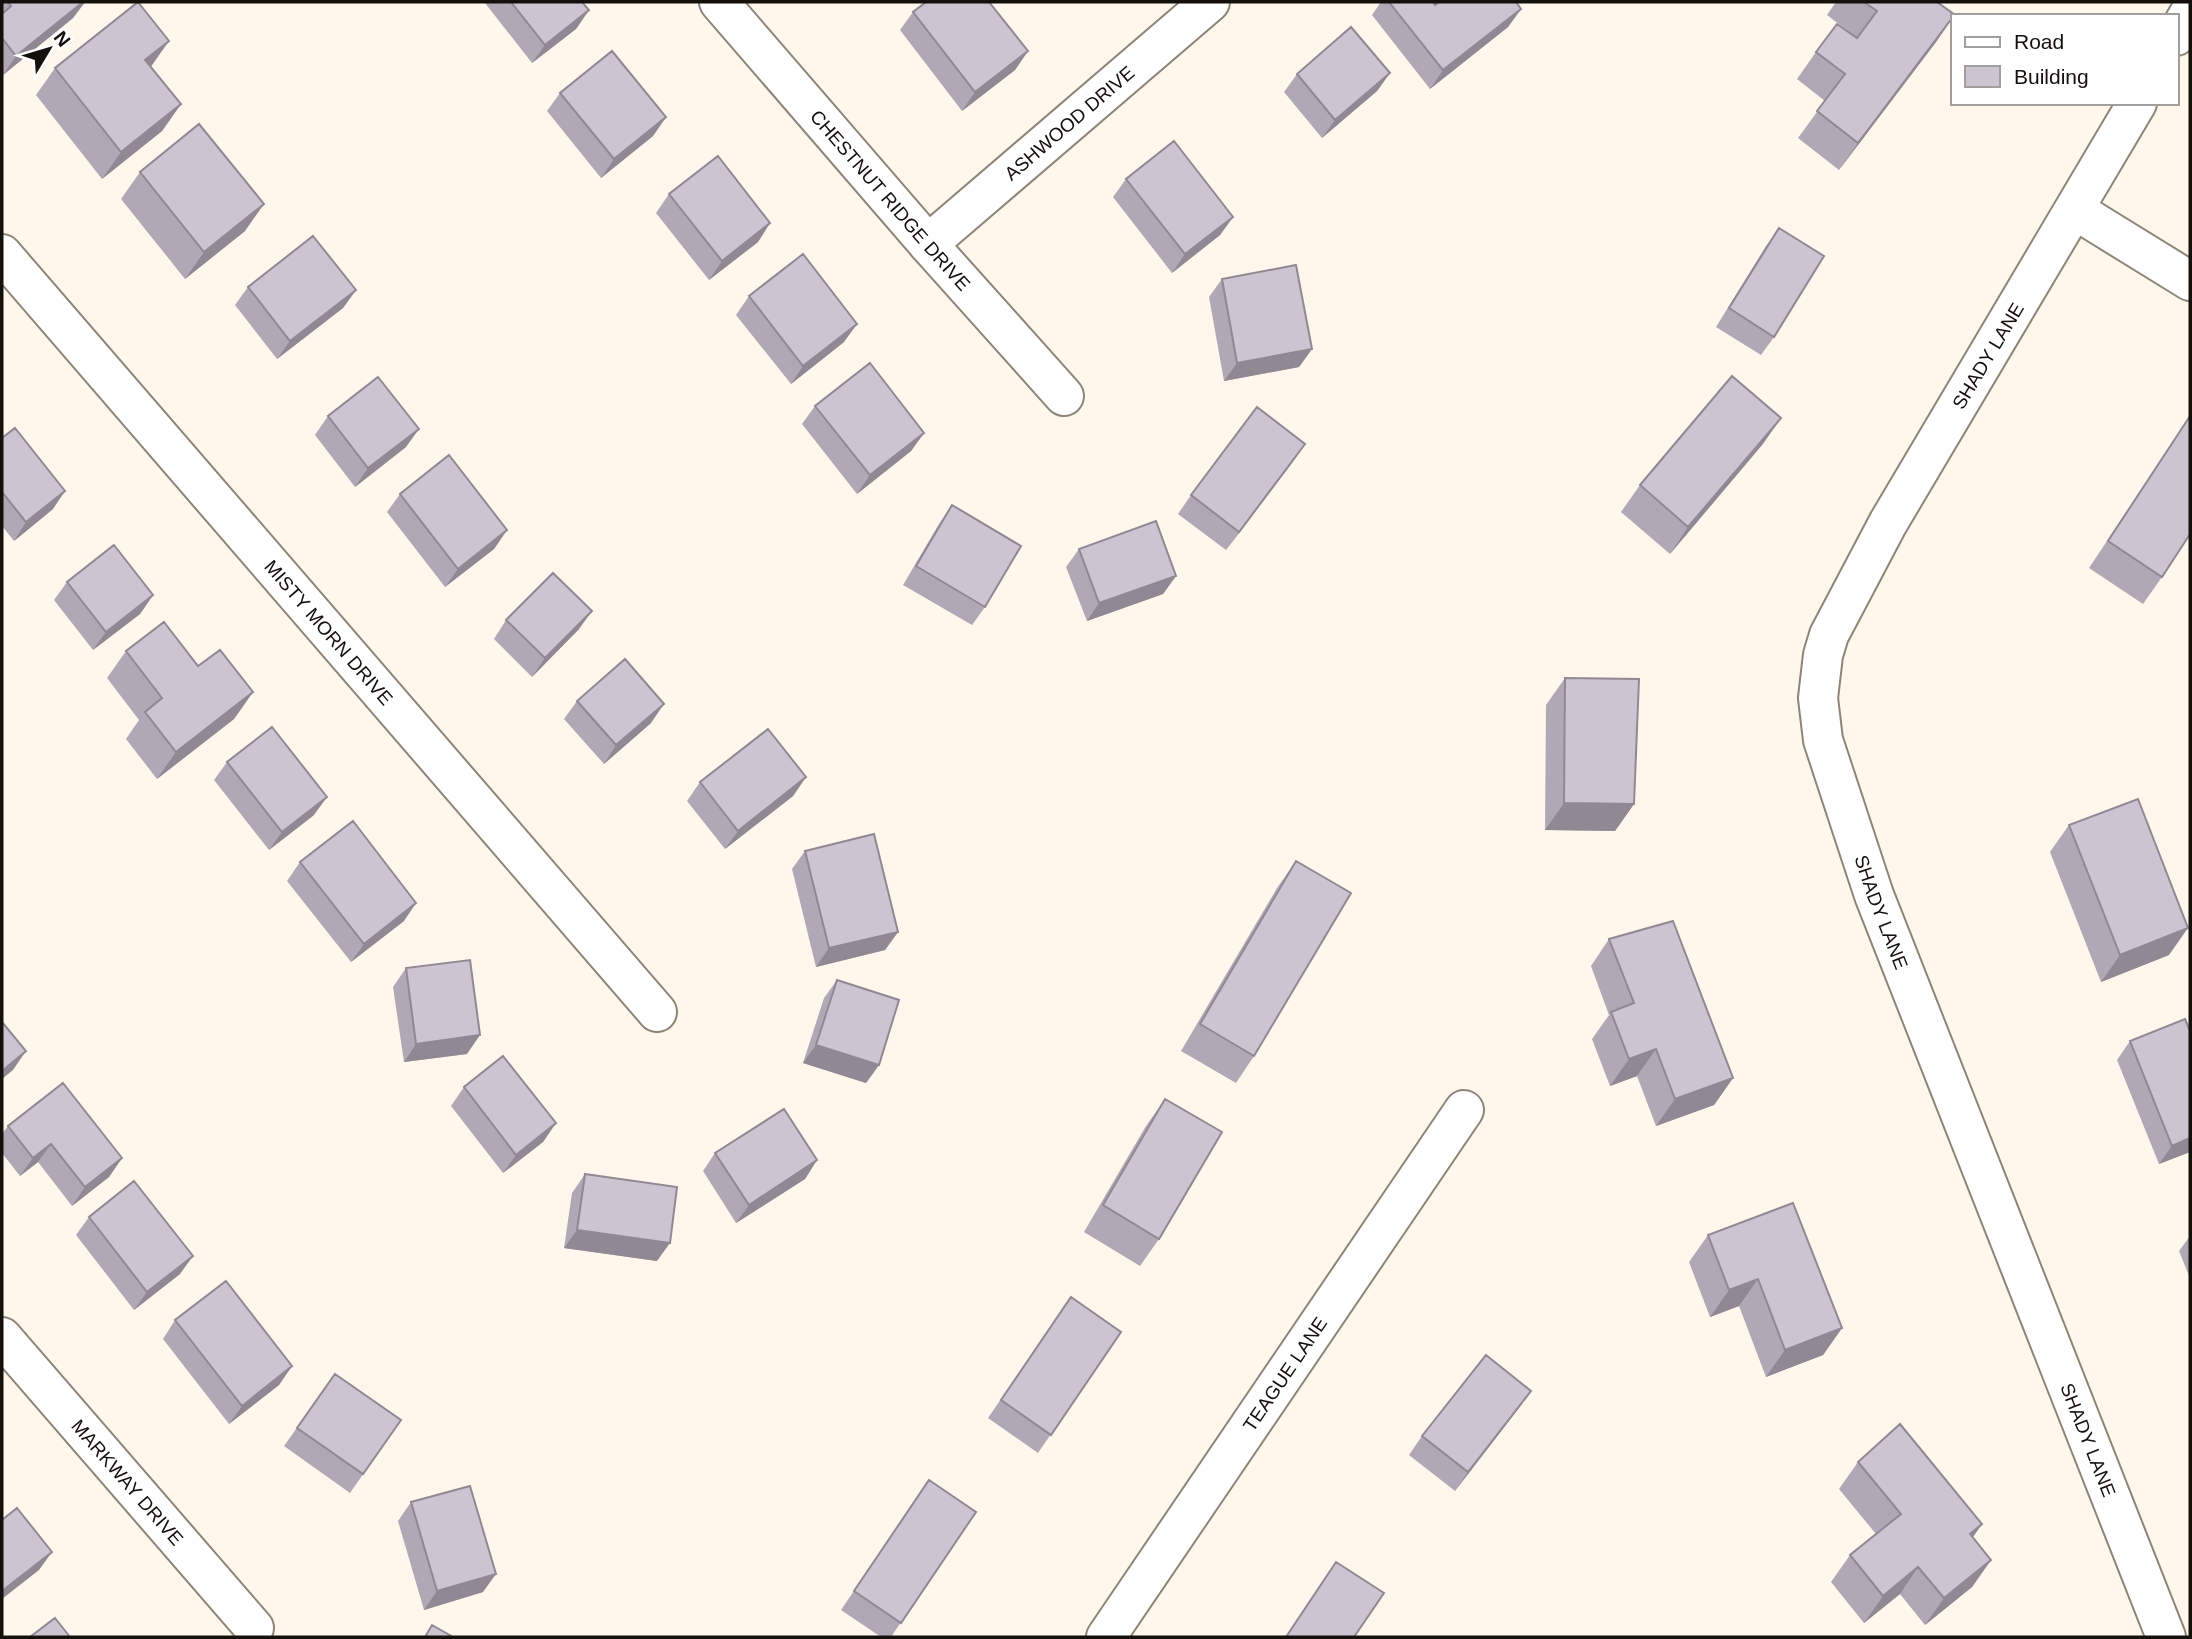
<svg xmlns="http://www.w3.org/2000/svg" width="2192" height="1639" viewBox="0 0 2192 1639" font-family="Arial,sans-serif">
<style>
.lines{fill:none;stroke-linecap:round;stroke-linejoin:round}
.minor-casing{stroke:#8e8578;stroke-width:42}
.minor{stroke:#fff;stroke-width:38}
.wall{fill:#b0a9b5}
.shaded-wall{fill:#908993}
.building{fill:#cdc4d2;stroke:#908993;stroke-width:2}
.labels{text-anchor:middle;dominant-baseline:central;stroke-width:7;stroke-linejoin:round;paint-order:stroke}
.street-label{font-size:19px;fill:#14100c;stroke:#fff}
</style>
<rect width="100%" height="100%" fill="#fff7eb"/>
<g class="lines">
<defs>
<g id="minor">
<path id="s1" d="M 719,2 L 928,244 L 1064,396"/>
<path d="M 2176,36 L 2190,12"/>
<path id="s2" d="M 2137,103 L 1888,523 L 1829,635 L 1823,655 L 1818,698 L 1823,740 L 1874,895 L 2166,1637"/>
<path d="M 2075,210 L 2190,281"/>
<path id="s3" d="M 928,244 L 1210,2"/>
<path id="s4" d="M 2,254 L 657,1012"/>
<path id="s5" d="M 2,1337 L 254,1628"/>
<path id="s6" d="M 1106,1637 L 1464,1110"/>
</g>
</defs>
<!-- minor casing -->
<use href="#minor" class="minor-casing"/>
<!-- minor -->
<use href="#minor" class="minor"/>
</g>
<!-- wall -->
<path class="wall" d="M 2,2 L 85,2 L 73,18 L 3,75 L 2,72 Z
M 486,2 L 582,2 L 589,10 L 576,29 L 532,63 L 485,3 Z
M 1381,2 L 1433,2 L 1435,5 L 1521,9 L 1508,27 L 1430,89 L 1372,15 Z
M 1836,2 L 1937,2 L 1952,16 L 1936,42 L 1839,170 L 1798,138 L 1825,101 L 1797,79 L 1816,52 L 1857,38 L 1827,15 Z
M 913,12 L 1028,51 L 1015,70 L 962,111 L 900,30 Z
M 151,66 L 181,104 L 162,131 L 102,179 L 36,95 L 55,68 Z
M 1390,73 L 1377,91 L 1322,138 L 1284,92 L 1297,74 Z
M 560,93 L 666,117 L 653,136 L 601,178 L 547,111 Z
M 140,172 L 245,231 L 185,279 L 121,199 Z
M 1126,179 L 1233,217 L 1220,235 L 1172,273 L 1113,197 Z
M 669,194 L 770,223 L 758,242 L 709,280 L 656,213 Z
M 1779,228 L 1774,337 L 1761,355 L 1716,327 L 1766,246 Z
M 1222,279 L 1312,349 L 1299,367 L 1224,381 L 1209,297 Z
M 248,287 L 356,290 L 343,308 L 277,359 L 235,305 Z
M 749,296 L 844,342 L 791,384 L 736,315 Z
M 815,406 L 924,433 L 911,451 L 857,494 L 802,424 Z
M 328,416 L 406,447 L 355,487 L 315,435 Z
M 2190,416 L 2162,577 L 2143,604 L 2089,568 Z
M 1781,418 L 1762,445 L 1670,554 L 1621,512 L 1640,485 Z
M 2,438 L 53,509 L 14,541 L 2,526 Z
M 1292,463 L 1226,550 L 1178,514 L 1191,495 Z
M 400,494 L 507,530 L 494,549 L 445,587 L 387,512 Z
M 952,505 L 985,607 L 972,625 L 903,585 L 939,524 Z
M 1079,549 L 1176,576 L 1163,594 L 1087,621 L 1066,567 Z
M 67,582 L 153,595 L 140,614 L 93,650 L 54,600 Z
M 506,620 L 579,629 L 532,677 L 494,639 Z
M 126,651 L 198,666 L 253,692 L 234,719 L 157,779 L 126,739 L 139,720 L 107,678 Z
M 1565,678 L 1634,804 L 1615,831 L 1545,830 L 1546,705 Z
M 577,701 L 651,723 L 604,764 L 564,719 Z
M 227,762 L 314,815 L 269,850 L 214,780 Z
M 806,777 L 793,796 L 725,849 L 687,801 L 700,782 Z
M 2069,825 L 2169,955 L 2101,982 L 2050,852 Z
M 805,851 L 898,932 L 885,950 L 816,967 L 792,869 Z
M 1296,861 L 1254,1056 L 1236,1083 L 1181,1051 L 1277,888 Z
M 300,862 L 404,921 L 351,962 L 287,881 Z
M 1609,939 L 1733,1078 L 1714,1105 L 1656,1126 L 1637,1076 L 1610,1086 L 1592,1039 L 1609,1015 L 1591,966 Z
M 406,968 L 467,1054 L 404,1062 L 393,987 Z
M 837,980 L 879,1065 L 866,1083 L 803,1063 L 824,998 Z
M 2190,1031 L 2190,1152 L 2159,1164 L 2117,1060 L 2130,1041 Z
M 464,1087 L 556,1123 L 543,1142 L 503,1173 L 451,1106 Z
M 1165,1099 L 1159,1239 L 1140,1266 L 1084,1232 L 1146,1126 Z
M 8,1126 L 122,1158 L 109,1177 L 72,1206 L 38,1162 L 20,1176 L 2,1153 L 2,1134 Z
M 715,1153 L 817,1160 L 805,1179 L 736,1223 L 703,1171 Z
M 585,1174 L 657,1261 L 564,1248 L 572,1193 Z
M 89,1217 L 180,1274 L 134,1310 L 76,1235 Z
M 1708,1235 L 1842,1328 L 1823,1355 L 1766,1377 L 1739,1306 L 1710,1317 L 1689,1262 Z
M 2190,1236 L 2190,1278 L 2179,1251 Z
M 1071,1297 L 1121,1332 L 1038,1453 L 988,1418 Z
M 175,1320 L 292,1366 L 279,1385 L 229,1424 L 163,1339 Z
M 335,1374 L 401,1420 L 350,1493 L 284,1446 Z
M 1531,1391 L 1518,1409 L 1455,1491 L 1409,1455 L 1422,1436 Z
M 1858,1462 L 1982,1524 L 1973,1537 L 1991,1560 L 1972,1587 L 1925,1625 L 1900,1594 L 1864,1623 L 1831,1582 L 1850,1555 L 1876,1534 L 1839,1489 Z
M 929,1480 L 976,1512 L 891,1637 L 881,1637 L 841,1610 Z
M 411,1502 L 483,1592 L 424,1610 L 398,1521 Z"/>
<!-- shaded-wall -->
<path class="shaded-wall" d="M 83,2 L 85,2 L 73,18 L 3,75 L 16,56 Z
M 1521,9 L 1508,27 L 1430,89 L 1443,70 Z
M 589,10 L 576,29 L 532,63 L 545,45 Z
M 1952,19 L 1936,42 L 1839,170 L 1858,143 Z
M 169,41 L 150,68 L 145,60 Z
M 1028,51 L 1015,70 L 962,111 L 975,92 Z
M 1390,73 L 1377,91 L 1322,138 L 1335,120 Z
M 181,104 L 162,131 L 102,179 L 121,152 Z
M 666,117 L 653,136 L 601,178 L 614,159 Z
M 264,204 L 245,231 L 185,279 L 204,252 Z
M 1233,217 L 1220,235 L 1172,273 L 1185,254 Z
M 770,223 L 758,242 L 709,280 L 722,261 Z
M 356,290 L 343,308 L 277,359 L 290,341 Z
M 857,324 L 844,342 L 791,384 L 803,366 Z
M 1312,349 L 1299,367 L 1224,381 L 1237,363 Z
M 1781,418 L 1762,445 L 1670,554 L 1688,527 Z
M 419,429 L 406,447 L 355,487 L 368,468 Z
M 924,433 L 911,451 L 857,494 L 870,475 Z
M 1305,444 L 1292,463 L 1226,550 L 1239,532 Z
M 65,491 L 53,509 L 14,541 L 26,522 Z
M 507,530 L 494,549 L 445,587 L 458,569 Z
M 1176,576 L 1163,594 L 1087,621 L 1099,603 Z
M 153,595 L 140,614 L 93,650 L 106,632 Z
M 592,611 L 579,629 L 532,677 L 545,658 Z
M 253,692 L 234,719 L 157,779 L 176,752 Z
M 664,704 L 651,723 L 604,764 L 616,745 Z
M 806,777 L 793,796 L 725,849 L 738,831 Z
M 327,797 L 314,815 L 269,850 L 282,832 Z
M 1564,803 L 1634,804 L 1615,831 L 1545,830 Z
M 416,903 L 404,921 L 351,962 L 364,944 Z
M 2188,928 L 2169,955 L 2101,982 L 2120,955 Z
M 898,932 L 885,950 L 816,967 L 829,948 Z
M 480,1035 L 467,1054 L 404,1062 L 416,1044 Z
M 816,1045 L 879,1065 L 866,1083 L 803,1063 Z
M 1656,1049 L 1637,1076 L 1610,1086 L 1629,1059 Z
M 26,1051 L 13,1070 L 2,1079 L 2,1071 Z
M 1733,1078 L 1714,1105 L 1656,1126 L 1675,1099 Z
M 556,1123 L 543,1142 L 503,1173 L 516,1155 Z
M 2190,1138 L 2190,1152 L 2159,1164 L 2172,1146 Z
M 51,1144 L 38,1162 L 20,1176 L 33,1158 Z
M 122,1158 L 109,1177 L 72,1206 L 85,1187 Z
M 817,1160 L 805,1179 L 736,1223 L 749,1205 Z
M 577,1230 L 670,1243 L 657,1261 L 564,1248 Z
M 193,1256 L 180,1274 L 134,1310 L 147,1292 Z
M 1758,1279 L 1739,1306 L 1710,1317 L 1729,1290 Z
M 1842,1328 L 1823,1355 L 1766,1377 L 1785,1350 Z
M 292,1366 L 279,1385 L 229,1424 L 242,1406 Z
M 1531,1391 L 1518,1409 L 1455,1491 L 1468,1472 Z
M 1982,1524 L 1963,1551 L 1970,1534 Z
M 52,1552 L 39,1570 L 2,1599 L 2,1591 Z
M 1991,1560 L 1972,1587 L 1925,1625 L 1944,1598 Z
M 1918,1567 L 1900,1594 L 1864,1623 L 1883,1596 Z
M 496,1574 L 483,1592 L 424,1610 L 437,1591 Z"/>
<!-- building -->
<path class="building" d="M 8,2 L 83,2 L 16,56 L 2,38 L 2,14 L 11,6 Z
M 138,2 L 169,41 L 145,60 L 181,104 L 121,152 L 55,68 Z
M 511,2 L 582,2 L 589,10 L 545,45 Z
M 926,2 L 989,2 L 1028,51 L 975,92 L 913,12 Z
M 1389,2 L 1433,2 L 1435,5 L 1439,2 L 1516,2 L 1521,9 L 1443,70 Z
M 1864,2 L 1937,2 L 1955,15 L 1952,16 L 1952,18 L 1858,143 L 1817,111 L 1845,74 L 1816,52 L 1837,24 L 1857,38 L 1877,11 Z
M 1351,27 L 1390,73 L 1335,120 L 1297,74 Z
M 612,51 L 666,117 L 614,159 L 560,93 Z
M 199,124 L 264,204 L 204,252 L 140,172 Z
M 1174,141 L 1233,217 L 1185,254 L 1126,179 Z
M 718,156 L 770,223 L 722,261 L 669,194 Z
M 1779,228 L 1824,256 L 1774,337 L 1729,308 Z
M 313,236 L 356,290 L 290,341 L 248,287 Z
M 803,254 L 857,324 L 803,366 L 749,296 Z
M 1296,265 L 1312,349 L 1237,363 L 1222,279 Z
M 870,363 L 924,433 L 870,475 L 815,406 Z
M 1732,376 L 1781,418 L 1688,527 L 1640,485 Z
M 378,377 L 419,429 L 368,468 L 328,416 Z
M 1257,407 L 1305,444 L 1239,532 L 1191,495 Z
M 2190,416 L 2190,534 L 2162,577 L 2108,541 Z
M 15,428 L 65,491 L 26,522 L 2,492 L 2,438 Z
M 449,455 L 507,530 L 458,569 L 400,494 Z
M 952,505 L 1021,546 L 985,607 L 916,566 Z
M 1156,521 L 1176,576 L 1099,603 L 1079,549 Z
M 114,545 L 153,595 L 106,632 L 67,582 Z
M 553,573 L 592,611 L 545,658 L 506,620 Z
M 164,622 L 198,666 L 220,650 L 253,692 L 176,752 L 145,712 L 162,698 L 126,651 Z
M 625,659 L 664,704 L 616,745 L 577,701 Z
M 1565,678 L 1639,679 L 1634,804 L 1564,803 Z
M 272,727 L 327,797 L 282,832 L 227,762 Z
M 768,729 L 806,777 L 738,831 L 700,782 Z
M 2138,799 L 2188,928 L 2120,955 L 2069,825 Z
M 353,821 L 416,903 L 364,944 L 300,862 Z
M 874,834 L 898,932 L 829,948 L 805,851 Z
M 1296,861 L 1351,893 L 1254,1056 L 1200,1024 Z
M 1673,921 L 1733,1078 L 1675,1099 L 1656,1049 L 1629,1059 L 1611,1012 L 1634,1003 L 1609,939 Z
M 470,960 L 480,1035 L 416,1044 L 406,968 Z
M 837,980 L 899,1000 L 879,1065 L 816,1045 Z
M 2185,1019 L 2190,1031 L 2190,1138 L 2172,1146 L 2130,1041 Z
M 2,1022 L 26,1051 L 2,1071 Z
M 503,1056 L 556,1123 L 516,1155 L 464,1087 Z
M 63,1083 L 122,1158 L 85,1187 L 51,1144 L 33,1158 L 8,1126 Z
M 1165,1099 L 1222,1132 L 1159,1239 L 1103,1205 Z
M 784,1109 L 817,1160 L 749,1205 L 715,1153 Z
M 585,1174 L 677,1187 L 670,1243 L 577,1230 Z
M 134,1181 L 193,1256 L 147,1292 L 89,1217 Z
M 1793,1203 L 1842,1328 L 1785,1350 L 1758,1279 L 1729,1290 L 1708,1235 Z
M 226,1281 L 292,1366 L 242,1406 L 175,1320 Z
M 1071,1297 L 1121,1332 L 1051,1435 L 1001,1400 Z
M 1486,1355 L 1531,1391 L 1468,1472 L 1422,1436 Z
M 335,1374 L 401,1420 L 363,1474 L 297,1428 Z
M 1900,1424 L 1982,1524 L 1970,1534 L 1991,1560 L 1944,1598 L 1918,1567 L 1883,1596 L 1850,1555 L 1901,1514 L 1858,1462 Z
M 929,1480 L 976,1512 L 901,1623 L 854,1591 Z
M 470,1486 L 496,1574 L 437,1591 L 411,1502 Z
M 17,1508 L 52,1552 L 2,1591 L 2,1520 Z
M 1336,1562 L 1384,1593 L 1354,1637 L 1286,1637 Z
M 55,1618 L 70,1637 L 30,1637 Z
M 432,1625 L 453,1637 L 425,1637 Z"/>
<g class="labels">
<!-- street labels -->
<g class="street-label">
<text stroke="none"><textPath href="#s3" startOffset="186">ASHWOOD DRIVE</textPath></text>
<text stroke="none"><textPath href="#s1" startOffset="262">CHESTNUT RIDGE DRIVE</textPath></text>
<text transform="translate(1988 356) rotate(-59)">SHADY LANE</text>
<text stroke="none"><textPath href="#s4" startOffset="500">MISTY MORN DRIVE</textPath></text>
<text stroke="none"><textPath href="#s2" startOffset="903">SHADY LANE</textPath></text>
<text stroke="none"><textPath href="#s6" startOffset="318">TEAGUE LANE</textPath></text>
<text stroke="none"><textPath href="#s2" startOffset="1470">SHADY LANE</textPath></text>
<text stroke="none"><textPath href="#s5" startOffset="192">MARKWAY DRIVE</textPath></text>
</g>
</g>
<!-- border -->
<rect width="2192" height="1639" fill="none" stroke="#14100c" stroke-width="7"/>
<!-- legend -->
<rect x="1951" y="14" width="228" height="91" fill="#ffffff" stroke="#a19f9e" stroke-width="2"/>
<rect x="1965" y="37" width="35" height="10" fill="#ffffff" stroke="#a19f9e" stroke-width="2"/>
<text x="2014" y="49" font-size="21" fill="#14100c">Road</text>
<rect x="1965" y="66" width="35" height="21" fill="#cdc4d2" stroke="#a19f9e" stroke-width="2"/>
<text x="2014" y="84" font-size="21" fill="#14100c">Building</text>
<!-- north arrow -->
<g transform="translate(49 49) rotate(52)" stroke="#ffffff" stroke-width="5" paint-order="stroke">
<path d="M0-5L12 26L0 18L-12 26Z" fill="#14100c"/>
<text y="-10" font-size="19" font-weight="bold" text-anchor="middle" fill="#14100c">N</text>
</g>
</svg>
